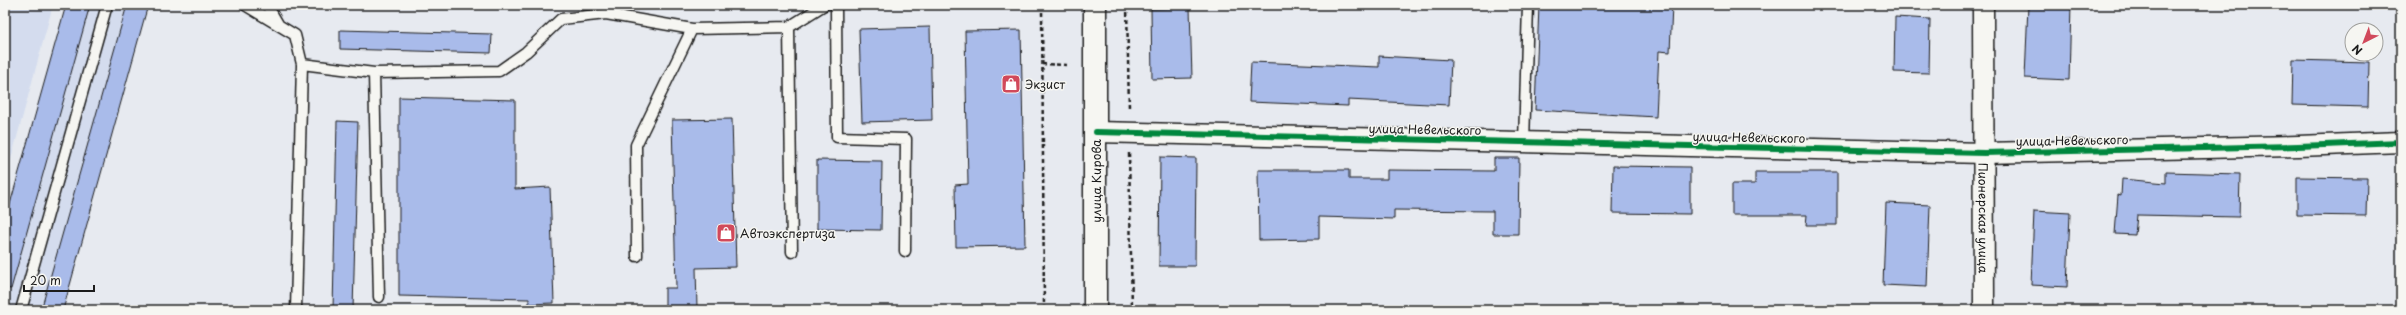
<svg xmlns="http://www.w3.org/2000/svg" width="2406" height="315" viewBox="0 0 2406 315" font-family="'Playpen Sans',sans-serif">
<style>
.built{fill:#d4dcee}
.building{fill:#a9bbea;stroke:#1c1c1c}
.lines{fill:none;stroke-linecap:round;stroke-linejoin:round}
.service-casing{stroke:#1c1c1c;stroke-width:13}
.minor-casing{stroke:#1c1c1c;stroke-width:23}
.secondary-casing{stroke:#1c1c1c;stroke-width:25}
.path{stroke:#1c1c1c;stroke-width:2.5;stroke-dasharray:4 3;stroke-linecap:butt}
.service{stroke:#f6f6f2;stroke-width:10}
.minor{stroke:#f6f6f2;stroke-width:20}
.secondary{stroke:#f6f6f2;stroke-width:22}
.cycleway-casing{stroke:#f6f6f2;stroke-width:8}
.cycleway{stroke:#00873e;stroke-width:6}
.labels{text-anchor:middle;dominant-baseline:central;stroke-width:3;stroke-linejoin:round;paint-order:stroke}
.poi-label{font-size:12px;fill:#1c1c1c;stroke:#f6f6f2;text-anchor:start}
.street-label{font-size:12px;fill:#1c1c1c;stroke:#f6f6f2}
</style>
<rect width="100%" height="100%" fill="#e7eaf0"/>
<filter id="ink" filterUnits="userSpaceOnUse"><feTurbulence type="fractalNoise" baseFrequency=".025" numOctaves="2"/><feDisplacementMap in="SourceGraphic" scale="8" xChannelSelector="R" yChannelSelector="G"/><feConvolveMatrix kernelMatrix="1 2 1 2 8 2 1 2 1" color-interpolation-filters="sRGB"/></filter>
<g filter="url(#ink)">
<!-- built -->
<path class="built" d="M 5,5 L 53,5 L 5,181 Z
M 66,5 L 148,5 L 63,310 L 5,310 L 5,222 Z"/>
<!-- building -->
<path class="building" d="M 66,5 L 90,5 L 11,289 L 5,288 L 5,222 Z
M 127,5 L 148,5 L 63,310 L 41,310 Z
M 1539,5 L 1672,5 L 1670,52 L 1659,51 L 1656,117 L 1535,110 Z
M 2028,5 L 2071,5 L 2069,80 L 2025,78 Z
M 1190,8 L 1192,78 L 1152,79 L 1151,9 Z
M 1895,17 L 1930,19 L 1929,73 L 1894,72 Z
M 930,27 L 932,120 L 862,122 L 859,29 Z
M 340,30 L 492,34 L 491,53 L 340,49 Z
M 1021,30 L 1025,246 L 956,247 L 955,185 L 968,184 L 965,31 Z
M 1379,56 L 1451,60 L 1449,105 L 1348,100 L 1348,106 L 1249,102 L 1251,62 L 1379,67 Z
M 2293,60 L 2369,62 L 2368,107 L 2292,105 Z
M 399,97 L 515,100 L 515,189 L 550,187 L 554,303 L 529,304 L 529,299 L 399,296 Z
M 732,119 L 736,267 L 696,268 L 697,308 L 665,308 L 665,288 L 676,288 L 672,120 Z
M 337,121 L 358,122 L 353,310 L 333,310 Z
M 1160,157 L 1196,158 L 1195,266 L 1159,266 Z
M 1494,158 L 1519,158 L 1518,234 L 1493,234 L 1493,211 L 1394,210 L 1394,219 L 1319,217 L 1319,239 L 1259,240 L 1258,170 L 1349,170 L 1349,179 L 1387,179 L 1387,170 L 1494,171 Z
M 817,160 L 882,161 L 881,230 L 817,229 Z
M 1613,166 L 1690,167 L 1690,214 L 1612,213 Z
M 1755,172 L 1837,172 L 1837,225 L 1806,225 L 1807,215 L 1732,215 L 1732,184 L 1755,184 Z
M 2166,172 L 2240,174 L 2239,217 L 2137,215 L 2135,235 L 2115,234 L 2118,195 L 2121,196 L 2122,179 L 2166,183 Z
M 2297,177 L 2367,178 L 2366,216 L 2297,215 Z
M 1886,203 L 1930,205 L 1927,287 L 1883,285 Z
M 2034,211 L 2070,213 L 2067,287 L 2031,285 Z"/>
<g class="lines">
<defs>
<path id="service" d="M 245,5 L 295,35 L 302,64
M 267,5 L 278,24
M 836,5 L 837,137 L 906,139 L 905,251
M 1524,143 L 1528,5
M 792,252 L 789,27 L 824,5
M 637,256 L 636,145 L 692,29 L 789,27
M 379,297 L 374,73 L 499,71 L 526,52 L 561,19 L 606,14 L 692,29
M 21,310 L 107,5
M 296,310 L 302,64 L 374,73"/>
<g id="minor">
<path id="s1" d="M 1983,5 L 1984,310"/>
<path d="M 1096,132 L 1984,153 L 2298,146 L 2401,142"/>
</g>
<path id="secondary" d="M 1095,5 L 1095,310"/>
</defs>
<!-- service casing -->
<use href="#service" class="service-casing"/>
<!-- minor casing -->
<use href="#minor" class="minor-casing"/>
<!-- secondary casing -->
<use href="#secondary" class="secondary-casing"/>
<!-- path -->
<path class="path" d="M 1042,5 L 1044,310
M 1127,5 L 1129,110
M 1042,64 L 1070,65
M 1129,153 L 1132,310"/>
<!-- service -->
<use href="#service" class="service"/>
<!-- minor -->
<use href="#minor" class="minor"/>
<!-- secondary -->
<use href="#secondary" class="secondary"/>
<defs>
<path id="cycleway" d="M 1096,132 L 1984,153 L 2298,146 L 2401,142"/>
</defs>
<!-- cycleway casing -->
<use href="#cycleway" class="cycleway-casing"/>
<!-- cycleway -->
<use href="#cycleway" class="cycleway"/>
</g>
</g>
<!-- icons -->
<defs>
<symbol id="shop-square" viewBox="-11 -11 22 22"><rect x="-9" y="-9" width="18" height="18" rx="4" fill="#d1495b" stroke="#f6f6f2"/><path d="M-5-2.5h2.3a2.7 3.5 0 0 1 5.4 0H5L5.5 6h-11ZM-1.5-2.5h3a1.5 2.3 0 0 0-3 0Z" fill="#fff"/></symbol>
</defs>
<g fill-rule="evenodd">
<use href="#shop-square" x="1000" y="73" width="22" height="22"/>
<use href="#shop-square" x="715" y="222" width="22" height="22"/>
</g>
<g class="labels">
<!-- poi labels -->
<g class="poi-label">
<text x="1025" y="84">Экзист</text>
<text x="740" y="233">Автоэкспертиза</text>
</g>
<!-- street labels -->
<g class="street-label">
<text transform="translate(1425 129) rotate(1)">улица Невельского</text>
<text transform="translate(1749 137) rotate(1)">улица Невельского</text>
<text transform="translate(2072 140) rotate(-1)">улица Невельского</text>
<text transform="translate(1096 181) rotate(-90)">улица Кирова</text>
<text stroke="none"><textPath href="#s1" startOffset="213">Пионерская улица</textPath></text>
</g>
</g>
<!-- margin -->
<rect width="2406" height="315" fill="none" stroke="#f6f6f2" stroke-width="20"/>
<rect x="10" y="10" width="2386" height="295" fill="none" stroke="#1c1c1c" stroke-width="1.5" filter="url(#ink)"/>
<!-- north arrow -->
<g transform="translate(2364 42) rotate(222)"><circle r="19" fill="#f6f6f2" stroke="#9f9f9c"/>
<path d="M0-3L7 15L0 10L-7 15Z" fill="#d1495b"/>
<text y="-6" font-size="11" font-weight="bold" text-anchor="middle" fill="#1c1c1c">N</text>
</g>
<!-- scale -->
<path d="M24 285v6h70v-6" fill="none" stroke="#1c1c1c" stroke-width="2"/>
<text x="30" y="285" font-size="12" fill="#1c1c1c" stroke="#f6f6f2" stroke-width="3" paint-order="stroke">20 m</text>
</svg>
